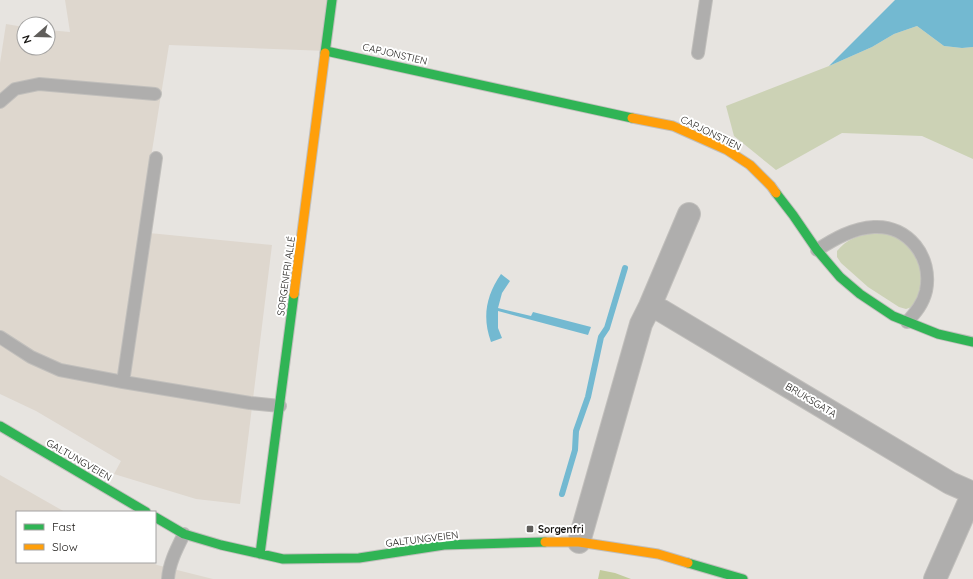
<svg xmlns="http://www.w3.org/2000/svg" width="973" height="579" viewBox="0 0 973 579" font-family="Quicksand,sans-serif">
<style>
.built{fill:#ded7ce}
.green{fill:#ccd2b5}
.forest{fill:#c2cb9d}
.water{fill:#73b9d1}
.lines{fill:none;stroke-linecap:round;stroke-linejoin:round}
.stream{stroke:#73b9d1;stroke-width:6}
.lane-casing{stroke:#c1bfbc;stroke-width:14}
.street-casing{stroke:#c1bfbc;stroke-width:24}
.fast-casing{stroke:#c1bfbc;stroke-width:11}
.slow-casing{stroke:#c1bfbc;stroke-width:11}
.lane{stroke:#afaead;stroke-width:12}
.street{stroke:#afaead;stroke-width:22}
.fast{stroke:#30b455;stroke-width:9}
.slow{stroke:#ff9f0a;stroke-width:9}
.poi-dot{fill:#605e5b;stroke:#fff;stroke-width:1.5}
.labels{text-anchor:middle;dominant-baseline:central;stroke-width:4;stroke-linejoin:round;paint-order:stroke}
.street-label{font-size:10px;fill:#181613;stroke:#fff}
.poi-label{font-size:10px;font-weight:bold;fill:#181613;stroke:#fff;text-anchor:start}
</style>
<rect width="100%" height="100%" fill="#e7e4e0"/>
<!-- built -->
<path class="built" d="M 65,0 L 332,0 L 327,51 L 169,45 L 139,232 L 272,245 L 240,504 L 196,499 L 114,474 L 121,461 L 36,411 L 0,394 L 0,63 L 6,24 L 24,27 L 24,48 L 48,48 L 48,30 L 70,32 Z
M 0,475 L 65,512 L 17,512 L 17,562 L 152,562 L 157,565 L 213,579 L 0,579 Z"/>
<!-- green -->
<path class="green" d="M 917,26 L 944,46 L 962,48 L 973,47 L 973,159 L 922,136 L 842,133 L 776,170 L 734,136 L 726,106 L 829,66 L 872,47 L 894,34 Z
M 873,233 C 880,233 887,233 894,236 C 911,243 922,264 922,282 C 921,291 917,300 912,307 L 906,309 L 899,307 L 868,287 L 841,263 L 837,257 L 837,251 C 847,239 857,236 873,233 Z"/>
<!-- forest -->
<path class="forest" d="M 600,570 L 615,573 L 631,579 L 598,579 Z"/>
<!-- water -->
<path class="water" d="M 895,0 L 973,0 L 973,47 L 962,48 L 944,46 L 917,26 L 894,34 L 872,47 L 829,66 Z
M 501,274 L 510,281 L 502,293 L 498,308 L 531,316 L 533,312 L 591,327 L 588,335 L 498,311 L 498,328 L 502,338 L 491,342 C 482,317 486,296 501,274 Z"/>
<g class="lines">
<!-- stream -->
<path class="stream" d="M 562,494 L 575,450 L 576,431 L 588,397 L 601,337 L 607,328 L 625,268"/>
<defs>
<path id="lane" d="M 698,53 L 706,0
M 0,102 L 15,89 L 39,84 L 155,94
M 817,250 C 834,239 853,228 874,227 C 908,225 933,257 926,291 C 923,304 916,312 907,322
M 0,337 L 31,357 L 60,370 L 123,382 L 250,403 L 280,406
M 123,382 L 156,158
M 168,579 C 169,563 177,548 184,534"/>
<path id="street" d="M 650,306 L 662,311 L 950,483 L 973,493 L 935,579
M 579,542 L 641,324 L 650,306 L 689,214"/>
<path id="fast" d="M 326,51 L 632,118
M 325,53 L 332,0
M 776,193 L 793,215 L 817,250 L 840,277 L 860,294 L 893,316 L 938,334 L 973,342
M 0,426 L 146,512
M 155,517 L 184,534 L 221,545 L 283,559 L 359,558 L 444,545 L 545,542
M 260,554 L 294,294
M 688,563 L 743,579"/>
<path id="slow" d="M 632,118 L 673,126 L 727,150 L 750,165 L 771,186 L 776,193
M 294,294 L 325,53
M 545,542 L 579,542 L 658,554 L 688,563"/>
</defs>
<!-- lane casing -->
<use href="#lane" class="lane-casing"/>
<!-- street casing -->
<use href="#street" class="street-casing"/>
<!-- fast casing -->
<use href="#fast" class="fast-casing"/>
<!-- slow casing -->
<use href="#slow" class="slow-casing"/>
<!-- lane -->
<use href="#lane" class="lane"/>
<!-- street -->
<use href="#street" class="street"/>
<!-- fast -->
<use href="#fast" class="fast"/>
<!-- slow -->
<use href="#slow" class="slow"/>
</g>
<!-- markers -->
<rect class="poi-dot" x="526" y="525" width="8" height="8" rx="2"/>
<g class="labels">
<!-- street labels -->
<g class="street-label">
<text transform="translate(395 54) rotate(13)">CAPJONSTIEN</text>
<text transform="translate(711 133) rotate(26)">CAPJONSTIEN</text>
<text transform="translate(286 276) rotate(-82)">SORGENFRI ALLÉ</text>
<text transform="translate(811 400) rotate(31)">BRUKSGATA</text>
<text transform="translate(79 460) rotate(30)">GALTUNGVEIEN</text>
<text transform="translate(422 539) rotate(-7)">GALTUNGVEIEN</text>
</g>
<!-- poi labels -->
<g class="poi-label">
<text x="538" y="529">Sorgenfri</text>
</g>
</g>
<!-- legend -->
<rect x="16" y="511" width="140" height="52" fill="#ffffff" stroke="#a3a2a1"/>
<rect x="24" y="524" width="20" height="6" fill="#30b455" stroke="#a3a2a1"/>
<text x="52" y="531" font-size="12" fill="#181613">Fast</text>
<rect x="24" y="544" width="20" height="6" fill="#ff9f0a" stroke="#a3a2a1"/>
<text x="52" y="551" font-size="12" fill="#181613">Slow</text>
<!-- north arrow -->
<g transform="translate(36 36) rotate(250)"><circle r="19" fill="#ffffff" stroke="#a3a2a1"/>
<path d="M0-3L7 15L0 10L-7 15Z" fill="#605e5b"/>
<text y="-6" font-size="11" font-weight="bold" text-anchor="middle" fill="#181613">N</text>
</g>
</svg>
